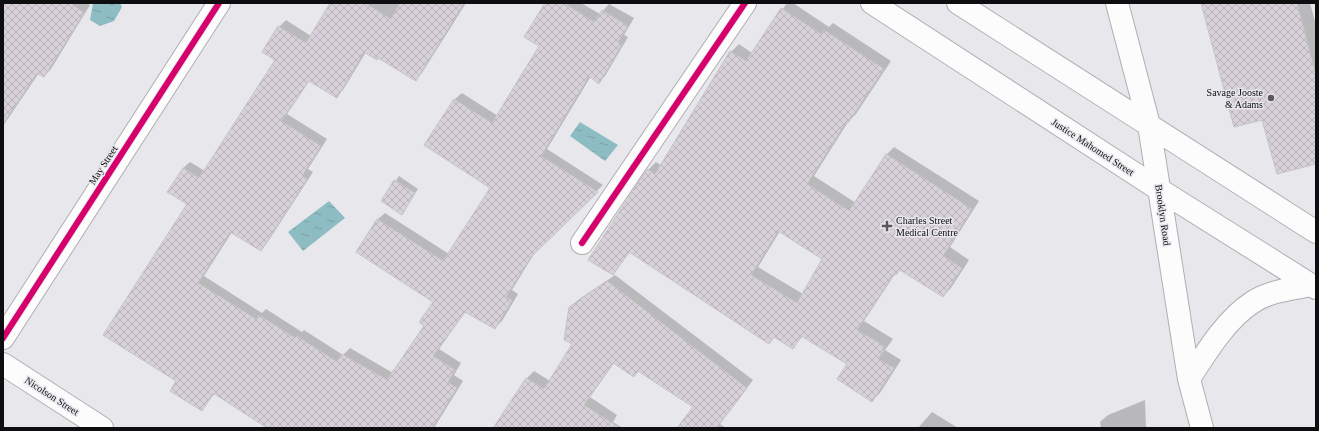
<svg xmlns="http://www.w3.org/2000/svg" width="1319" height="431" viewBox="0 0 1319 431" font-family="Georgia,serif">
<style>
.water{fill:url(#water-ripples)}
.shadow{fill:#0003;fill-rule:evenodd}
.building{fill:url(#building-cross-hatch);stroke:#c4c4c6;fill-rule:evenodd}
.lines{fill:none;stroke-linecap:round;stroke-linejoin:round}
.street-casing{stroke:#afafb2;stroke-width:24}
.secondary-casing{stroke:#afafb2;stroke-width:24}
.street{stroke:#fcfcfc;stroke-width:22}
.secondary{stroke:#fcfcfc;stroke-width:22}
.cycleway-casing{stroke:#e7e7ed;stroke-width:8}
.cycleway{stroke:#d6006c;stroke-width:6}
.poi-dot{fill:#5a5a5d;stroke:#e7e7ed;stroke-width:1.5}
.labels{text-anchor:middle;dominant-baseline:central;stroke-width:3;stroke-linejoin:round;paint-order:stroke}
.poi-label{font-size:10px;fill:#0e0e10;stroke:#e7e7ed;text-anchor:end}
.street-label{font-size:10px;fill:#0e0e10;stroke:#e7e7ed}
</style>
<defs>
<pattern id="water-ripples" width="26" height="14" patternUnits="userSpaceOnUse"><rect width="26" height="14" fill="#8ebcc3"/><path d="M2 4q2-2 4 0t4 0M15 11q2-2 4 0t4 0" fill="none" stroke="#79a0a6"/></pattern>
<pattern id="building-cross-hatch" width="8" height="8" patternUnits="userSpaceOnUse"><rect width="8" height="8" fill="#d8d1da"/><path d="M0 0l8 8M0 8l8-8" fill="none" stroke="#b8b2ba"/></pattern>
</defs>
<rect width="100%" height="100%" fill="#e8e8ec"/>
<!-- water -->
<path class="water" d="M 93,3 L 120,3 L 122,7 L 114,21 L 100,26 L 90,20 Z
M 580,122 L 618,145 L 605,161 L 570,136 Z
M 329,201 L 345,218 L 303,251 L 288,232 Z"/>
<!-- shadow -->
<path class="shadow" d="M 3,3 L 87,3 L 90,5 L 51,69 L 44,76 L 39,73 L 3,126 Z
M 331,3 L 466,3 L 422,73 L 415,80 L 379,57 L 366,52 L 343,90 L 336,96 L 310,80 L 287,114 L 327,139 L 308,169 L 313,172 L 267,243 L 261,250 L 232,232 L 204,276 L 262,313 L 266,309 L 302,332 L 304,330 L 343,355 L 350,348 L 393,373 L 425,325 L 434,301 L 357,252 L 378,219 L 385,213 L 449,254 L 491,187 L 426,145 L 455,99 L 462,93 L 498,116 L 540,45 L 546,3 L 581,3 L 600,14 L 609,4 L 634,18 L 624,35 L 628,37 L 605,76 L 599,82 L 591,76 L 547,149 L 603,185 L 537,249 L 512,290 L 518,294 L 502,321 L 495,328 L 466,311 L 439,349 L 461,363 L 454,375 L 463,381 L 434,428 L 269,428 L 215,393 L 202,410 L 178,381 L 188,204 L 183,168 L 190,162 L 205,171 L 277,60 L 279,27 L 286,20 L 311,36 Z
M 787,3 L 793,3 L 829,27 L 833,23 L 891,61 L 856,114 L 848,122 L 814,176 L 856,203 L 887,154 L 894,147 L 979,201 L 950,247 L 969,260 L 951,288 L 943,296 L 900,269 L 895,274 L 864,321 L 893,339 L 885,350 L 901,360 L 880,393 L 872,401 L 848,364 L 803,336 L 793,347 L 775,336 L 769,342 L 630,252 L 613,274 L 648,170 L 656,162 L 661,165 L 731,52 L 739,44 L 752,53 ZM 780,231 L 823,259 L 803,294 L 758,267 Z
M 1202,3 L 1310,3 L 1316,25 L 1316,163 L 1263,119 Z
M 399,176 L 418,189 L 402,213 L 382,201 Z
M 615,275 L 753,380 L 720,424 L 726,428 L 679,428 L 695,407 L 639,371 L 634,375 L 614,363 L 590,397 L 617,415 L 613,422 L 623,428 L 494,428 L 527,378 L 534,371 L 550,381 L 573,344 L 570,307 L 578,300 Z
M 1145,400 L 1146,428 L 1101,428 L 1100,422 L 1108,415 Z
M 932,412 L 958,428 L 918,428 Z"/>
<!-- building -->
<path class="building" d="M 3,3 L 70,3 L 84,13 L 44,77 L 37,73 L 3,124 Z
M 330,3 L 365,3 L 391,19 L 400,3 L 464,3 L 416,81 L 378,58 L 377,60 L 364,52 L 337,98 L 309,81 L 281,121 L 321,146 L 302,176 L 307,179 L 261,251 L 230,232 L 198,283 L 256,319 L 259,315 L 295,338 L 297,336 L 337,362 L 342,354 L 387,380 L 424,326 L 419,322 L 433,302 L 356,252 L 377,219 L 443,261 L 490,188 L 424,145 L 454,99 L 492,123 L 539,46 L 524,37 L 545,3 L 564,3 L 594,22 L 602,10 L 628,26 L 618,42 L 622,44 L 599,84 L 589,76 L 541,156 L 598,192 L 531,257 L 506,297 L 512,300 L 495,329 L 465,312 L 433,356 L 455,370 L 448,382 L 457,388 L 432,428 L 267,428 L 213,393 L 202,411 L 170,391 L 176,381 L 103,335 L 187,204 L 167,192 L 183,168 L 199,178 L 275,60 L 262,52 L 278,26 L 306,43 Z
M 1201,3 L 1297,3 L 1316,76 L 1316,164 L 1277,174 L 1262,120 L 1234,127 Z
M 781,8 L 821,34 L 824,30 L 884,69 L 848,123 L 846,122 L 807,184 L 849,211 L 886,154 L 972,209 L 943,256 L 962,268 L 943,297 L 900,270 L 896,275 L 894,274 L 857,330 L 886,347 L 878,359 L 894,368 L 872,402 L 837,379 L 847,364 L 801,336 L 793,349 L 774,337 L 769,344 L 629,252 L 613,275 L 588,260 L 647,169 L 655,174 L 730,51 L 746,61 ZM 778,231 L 822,259 L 797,303 L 751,275 Z
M 394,180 L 415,193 L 402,215 L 381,201 Z
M 607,281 L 747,388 L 716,428 L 677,428 L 693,407 L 638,371 L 634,377 L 613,363 L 584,405 L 620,428 L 493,428 L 526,378 L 544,389 L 572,344 L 564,340 L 569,307 Z"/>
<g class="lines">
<defs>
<path id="street" d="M 582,243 L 745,3
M 3,338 L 219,3
M 3,364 L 102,428"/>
<path id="secondary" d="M 872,3 L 1160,190 L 1316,288
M 958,3 L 1316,232
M 1117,3 L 1149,125 L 1189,379 L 1202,428
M 1189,379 C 1205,354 1227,318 1253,302 C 1269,291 1292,289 1311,285"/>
</defs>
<!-- street casing -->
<use href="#street" class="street-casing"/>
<!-- secondary casing -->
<use href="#secondary" class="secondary-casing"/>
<!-- street -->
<use href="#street" class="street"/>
<!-- secondary -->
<use href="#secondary" class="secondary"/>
<defs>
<path id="cycleway" d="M 582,243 L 745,3
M 3,338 L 219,3"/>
</defs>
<!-- cycleway casing -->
<use href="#cycleway" class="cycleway-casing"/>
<!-- cycleway -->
<use href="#cycleway" class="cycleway"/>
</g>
<!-- markers -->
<g class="poi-dot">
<circle cx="1271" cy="98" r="4"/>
<path d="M885 220h4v4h4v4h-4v4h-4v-4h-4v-4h4z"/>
</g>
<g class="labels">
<!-- poi labels -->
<g class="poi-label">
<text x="1263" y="92">Savage Jooste<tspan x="1263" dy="12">&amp; Adams</tspan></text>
<text x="896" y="220" text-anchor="start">Charles Street<tspan x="896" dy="12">Medical Centre</tspan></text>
</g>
<!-- street labels -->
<g class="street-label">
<text transform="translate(1093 147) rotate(33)">Justice Mahomed Street</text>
<text transform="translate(103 165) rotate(-57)">May Street</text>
<text transform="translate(1163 215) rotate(82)">Brooklyn Road</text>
<text transform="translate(52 396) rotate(33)">Nicolson Street</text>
</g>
</g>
<!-- border -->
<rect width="1319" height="431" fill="none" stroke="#0e0e10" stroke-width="8"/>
</svg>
